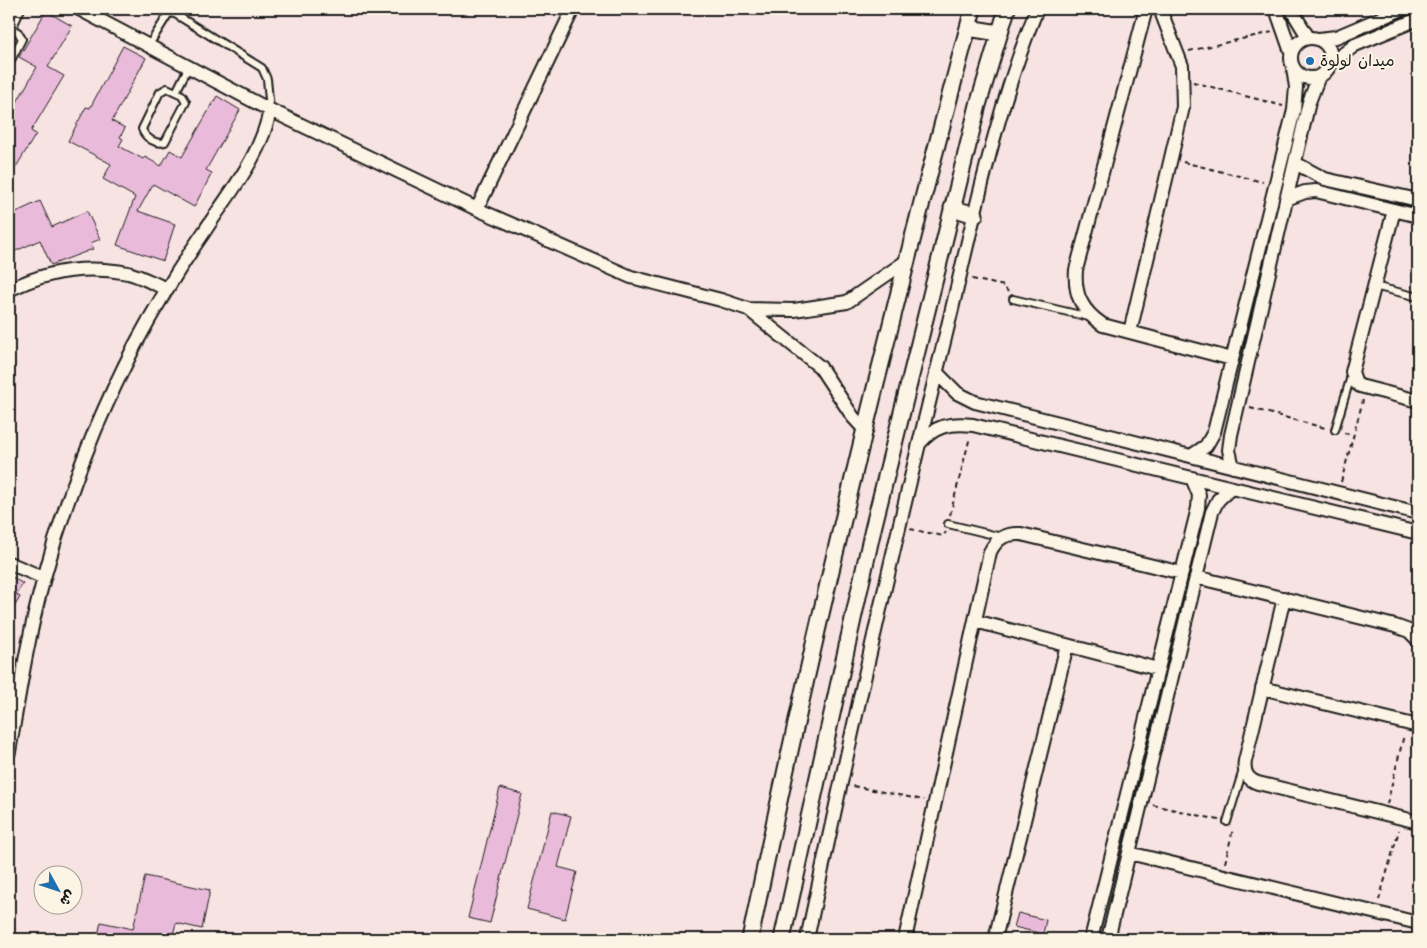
<svg xmlns="http://www.w3.org/2000/svg" width="1427" height="948" viewBox="0 0 1427 948" font-family="'Architects Daughter','Playpen Sans Arabic',sans-serif">
<style>
.building{fill:#eabadb;stroke:#1c1c1c}
.lines{fill:none;stroke-linecap:round;stroke-linejoin:round}
.service-casing{stroke:#1c1c1c;stroke-width:10}
.minor-casing{stroke:#1c1c1c;stroke-width:16}
.tertiary-casing{stroke:#1c1c1c;stroke-width:19}
.path{stroke:#1c1c1c;stroke-width:2;stroke-dasharray:5 4;stroke-linecap:butt}
.service{stroke:#fcf5e5;stroke-width:6}
.minor{stroke:#fcf5e5;stroke-width:12}
.tertiary{stroke:#fcf5e5;stroke-width:15}
.poi-dot{fill:#1f6fb2;stroke:#fcf5e5;stroke-width:2}
.labels{text-anchor:middle;dominant-baseline:central;stroke-width:4;stroke-linejoin:round;paint-order:stroke}
.poi-label{font-size:16px;fill:#1c1c1c;stroke:#fcf5e5;text-anchor:start}
</style>
<rect width="100%" height="100%" fill="#f7e3e2"/>
<filter id="ink" filterUnits="userSpaceOnUse"><feTurbulence type="fractalNoise" baseFrequency=".02" numOctaves="2"/><feDisplacementMap in="SourceGraphic" scale="10" xChannelSelector="R" yChannelSelector="G"/><feConvolveMatrix kernelMatrix="1 2 1 2 8 2 1 2 1" color-interpolation-filters="sRGB"/></filter>
<g filter="url(#ink)">
<!-- building -->
<path class="building" d="M 46,11 L 72,26 L 48,67 L 64,76 L 31,131 L 36,134 L 16,167 L 9,162 L 9,116 L 37,67 L 19,57 Z
M 123,46 L 146,58 L 112,121 L 125,128 L 120,137 L 123,139 L 119,146 L 143,159 L 145,157 L 161,166 L 170,150 L 182,157 L 217,96 L 240,110 L 206,170 L 212,173 L 194,207 L 153,184 L 138,211 L 175,224 L 163,261 L 117,245 L 135,197 L 103,179 L 111,164 L 68,141 L 86,107 L 90,108 Z
M 40,201 L 52,227 L 87,211 L 100,239 L 91,243 L 93,249 L 51,265 L 40,240 L 9,254 L 9,221 L 14,219 L 12,214 Z
M 9,575 L 23,584 L 16,594 L 20,597 L 9,616 Z
M 500,788 L 522,794 L 490,923 L 468,918 Z
M 552,811 L 571,816 L 558,867 L 577,872 L 565,919 L 527,909 Z
M 145,876 L 210,890 L 202,929 L 176,923 L 172,939 L 97,939 L 101,922 L 133,929 Z
M 1018,913 L 1046,920 L 1043,934 L 1014,927 Z"/>
<g class="lines">
<defs>
<path id="service" d="M 9,27 L 18,32 L 22,39 L 9,64
M 12,29 L 21,9
M 149,45 L 169,13 L 175,14 L 262,68 L 267,79 L 270,110
M 167,88 L 182,95 L 186,102 L 165,142 C 156,145 145,138 142,129 L 160,92 Z
M 176,92 L 189,66
M 1374,286 L 1418,297
M 1013,299 L 1089,317
M 1335,430 L 1351,376
M 948,524 L 1002,537
M 1227,822 L 1243,770"/>
<path id="minor" d="M 1146,9 L 1076,270 C 1074,295 1082,311 1103,325 L 1232,359
M 1276,9 L 1291,52
M 1291,9 L 1308,37
M1291 58a20 20 0 1 1 40 0a20 20 0 1 1-40 0Z
M 1319,39 L 1336,37 L 1402,9
M 1330,64 L 1355,45 L 1418,19
M 270,110 L 477,209 L 631,277 L 721,300 L 748,309 L 794,310 L 847,302 L 905,262
M 1295,163 L 1325,179 L 1418,200
M 1286,199 L 1305,192 L 1316,191 L 1418,216
M 477,209 L 573,9
M 1394,210 L 1352,372 L 1356,383 L 1360,386 L 1418,401
M 9,290 C 46,271 87,265 128,273 C 141,276 154,284 167,289
M 748,309 L 820,367 L 853,417 L 864,429
M 1130,332 L 1183,107 L 1182,66 L 1160,9
M 936,372 L 957,393 L 975,402 L 1418,513
M 919,444 C 934,426 950,422 973,425 L 1418,533
M 1191,456 L 1206,446 L 1214,432 L 1294,110 L 1296,87 L 1293,68
M 1233,467 L 1229,450 L 1231,435 L 1309,102 L 1319,76
M 9,563 L 44,578
M 1196,577 L 1395,626 L 1409,631 L 1418,640
M 1284,598 L 1245,761 C 1243,772 1248,780 1258,783 L 1418,822
M 975,621 L 1158,669
M 1262,688 L 1418,726
M 9,752 C 19,694 28,635 44,578 C 66,497 97,419 135,345 C 156,306 179,268 204,232 C 229,193 261,157 270,110 L 79,9
M 1129,853 L 1418,923
M 807,939 C 850,738 895,538 945,338 C 972,228 994,114 1037,9
M 905,939 L 990,552 C 997,538 1006,533 1021,534 L 1182,573
M 995,939 L 1067,645
M 1091,939 L 1198,508 L 1199,495 L 1192,478
M 1108,939 L 1212,512 L 1218,500 L 1231,488"/>
<path id="tertiary" d="M 968,28 L 999,33
M 952,208 L 975,215
M 750,939 C 814,626 890,317 973,9
M 782,939 L 873,529 L 978,105 L 1007,9"/>
</defs>
<!-- service casing -->
<use href="#service" class="service-casing"/>
<!-- minor casing -->
<use href="#minor" class="minor-casing"/>
<!-- tertiary casing -->
<use href="#tertiary" class="tertiary-casing"/>
<!-- path -->
<path class="path" d="M 1189,51 L 1272,32
M 1193,82 L 1283,106
M 1183,162 L 1263,182
M 972,279 L 1004,286 L 1008,292
M 1250,408 L 1325,428
M 1344,433 L 1353,435
M 1341,482 L 1363,400
M 950,515 L 970,437
M 910,529 L 943,536 L 946,532
M 853,786 L 924,800
M 1387,804 L 1404,735
M 1153,805 L 1219,820
M 1225,863 L 1233,829
M 1379,900 L 1399,830"/>
<!-- service -->
<use href="#service" class="service"/>
<!-- minor -->
<use href="#minor" class="minor"/>
<!-- tertiary -->
<use href="#tertiary" class="tertiary"/>
</g>
</g>
<!-- markers -->
<circle class="poi-dot" cx="1310" cy="61" r="5"/>
<g class="labels">
<!-- poi labels -->
<g class="poi-label">
<text x="1320" y="61">ميدان لولوة</text>
</g>
</g>
<!-- margin -->
<rect width="1427" height="948" fill="none" stroke="#fcf5e5" stroke-width="30"/>
<rect x="15" y="15" width="1397" height="918" fill="none" stroke="#1c1c1c" stroke-width="2" filter="url(#ink)"/>
<!-- north arrow -->
<g transform="translate(58 890) rotate(130)"><circle r="24" fill="#fcf5e5" stroke="#a29e95"/>
<path d="M0-4L9 19L0 12L-9 19Z" fill="#1f6fb2"/>
<text y="-8" font-size="14" font-weight="bold" text-anchor="middle" fill="#1c1c1c">ش</text>
</g>
</svg>
